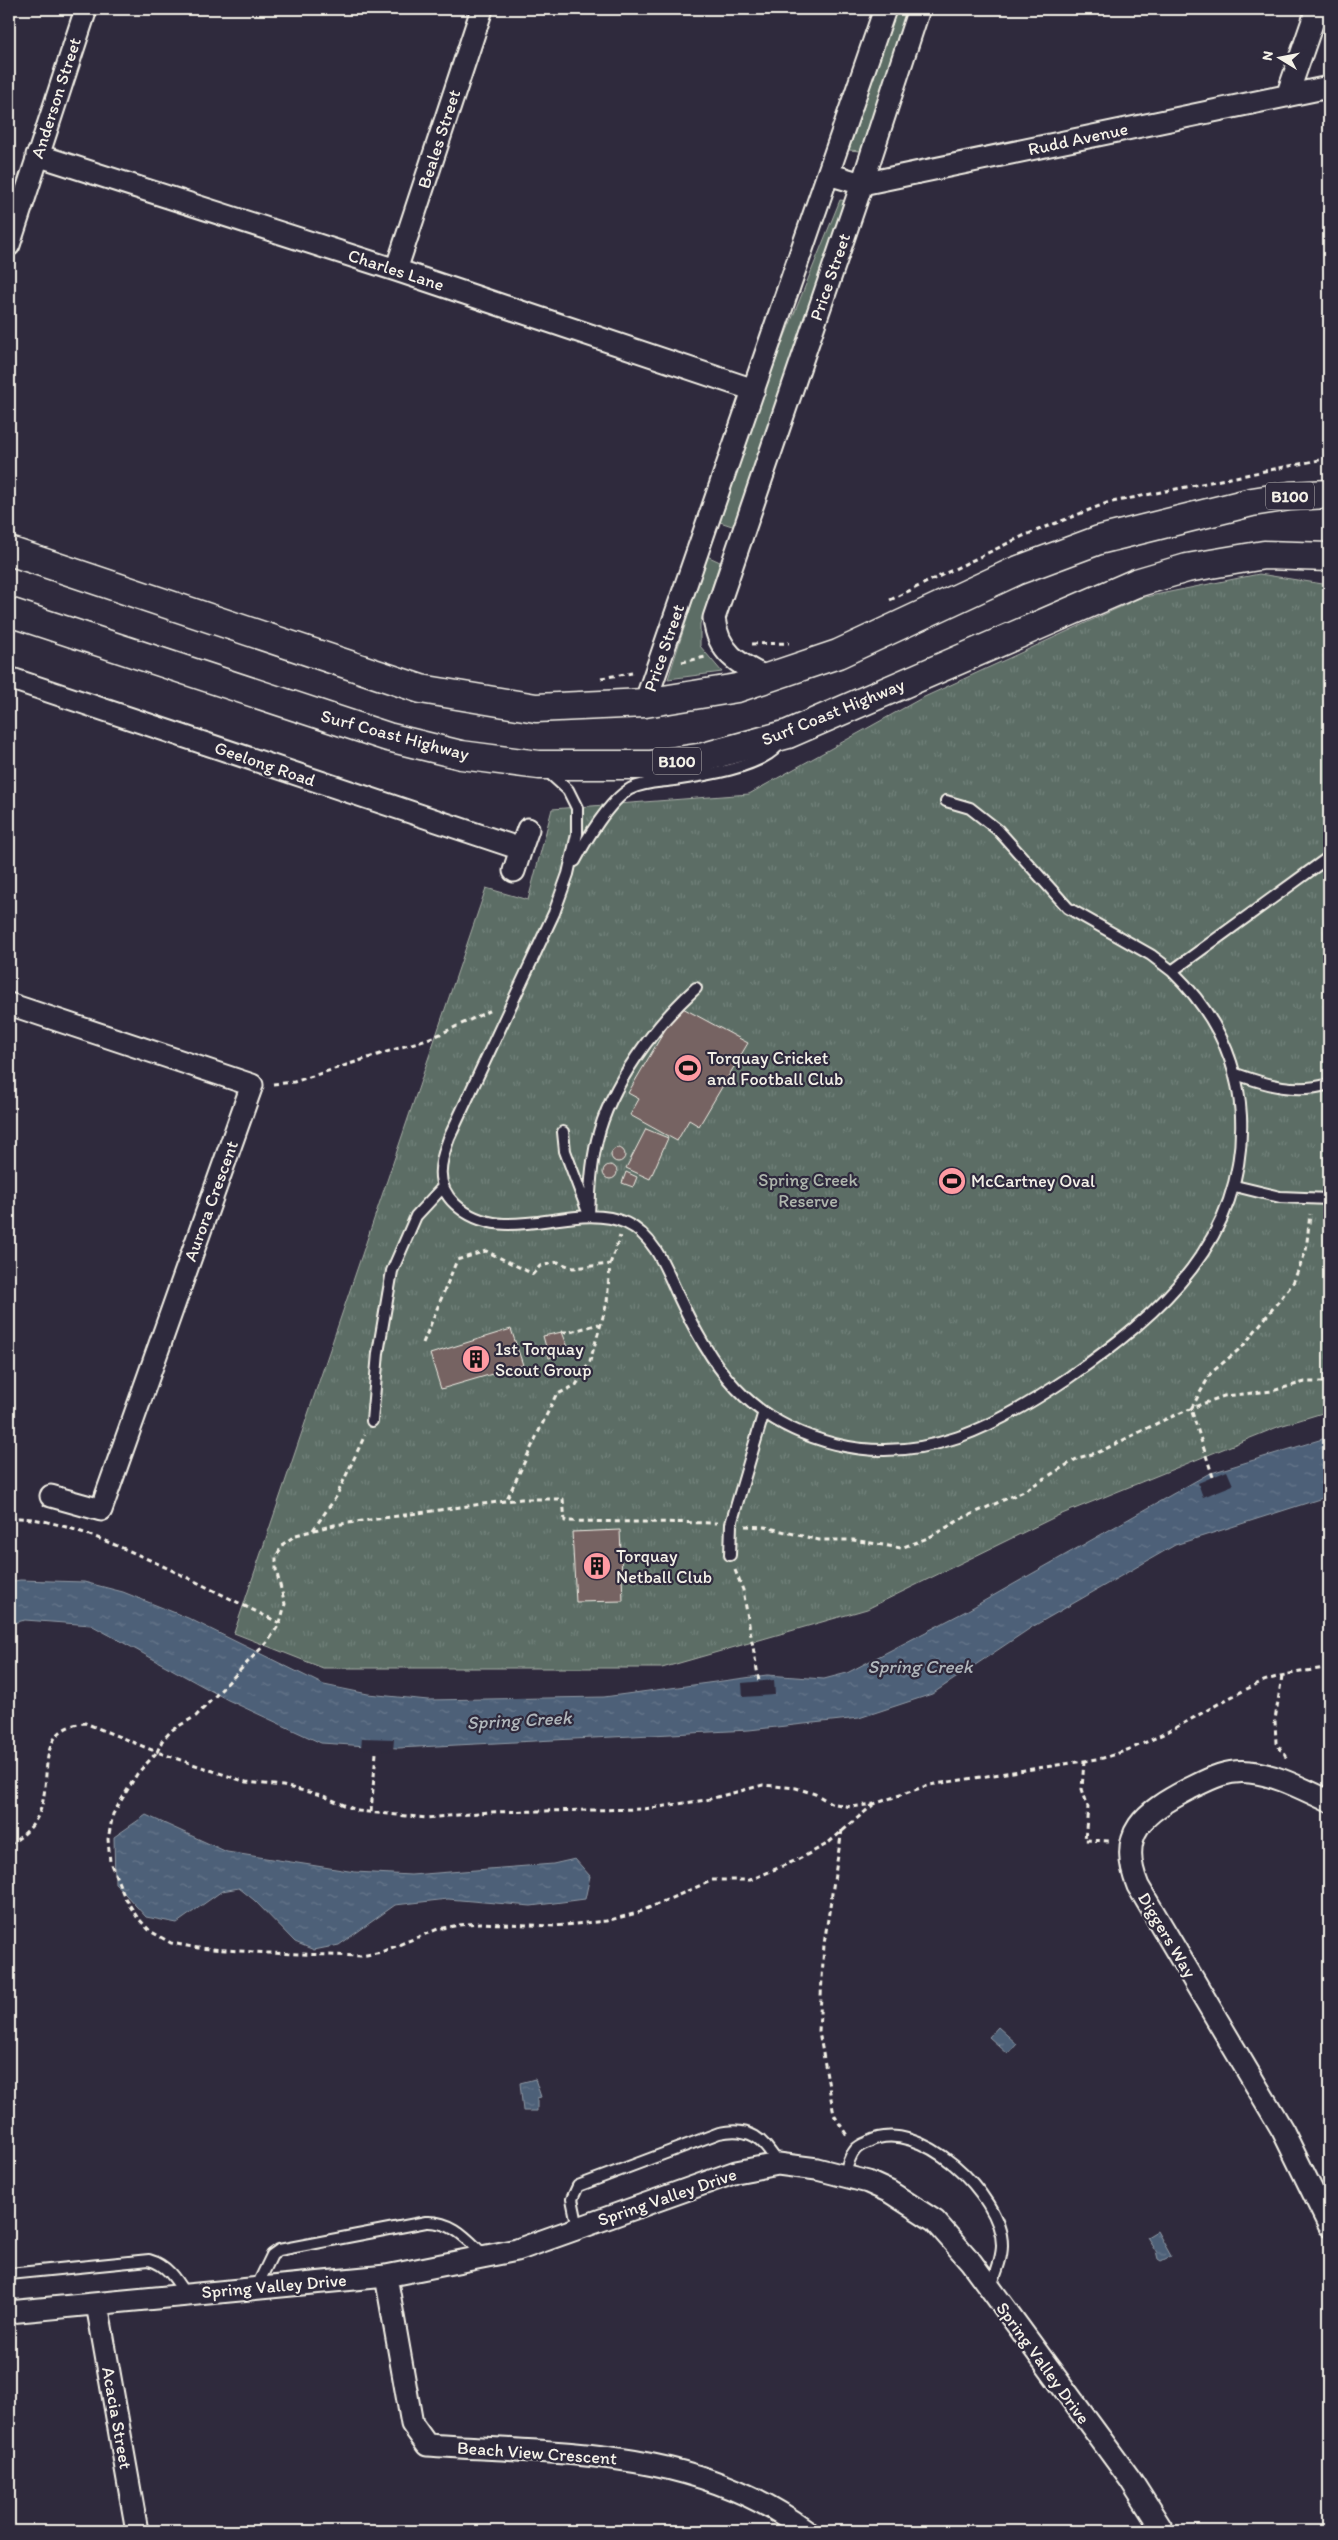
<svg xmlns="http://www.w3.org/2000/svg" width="1338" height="2540" viewBox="0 0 1338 2540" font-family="Itim,sans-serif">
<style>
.grass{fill:#5b6d65;stroke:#a8afa6}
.park{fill:url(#park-tufts);stroke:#a8afa6}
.water{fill:url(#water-ripples);stroke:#909aa5}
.pier{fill:#2f2a3d}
.building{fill:#766362;stroke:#f4f1e8}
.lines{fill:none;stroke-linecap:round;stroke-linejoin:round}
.lane-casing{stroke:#f4f1e8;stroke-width:14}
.street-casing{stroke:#f4f1e8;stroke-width:25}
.primary-casing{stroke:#f4f1e8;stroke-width:31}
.path{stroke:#f4f1e8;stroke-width:3;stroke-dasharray:5 4;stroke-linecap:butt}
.lane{stroke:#2f2a3d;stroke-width:10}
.street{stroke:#2f2a3d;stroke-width:21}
.primary{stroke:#2f2a3d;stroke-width:28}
.labels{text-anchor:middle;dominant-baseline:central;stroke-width:4.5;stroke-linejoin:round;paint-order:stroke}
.shield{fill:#2f2a3d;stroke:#b9b5b5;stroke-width:1}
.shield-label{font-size:16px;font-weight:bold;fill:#f4f1e8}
.street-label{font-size:18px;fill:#f4f1e8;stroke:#2f2a3d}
.poi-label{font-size:18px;fill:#f4f1e8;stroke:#2f2a3d;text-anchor:start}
.park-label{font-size:18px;fill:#afb6ad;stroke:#2f2a3d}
.water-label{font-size:19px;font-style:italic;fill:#b1b7bb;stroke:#2f2a3d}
</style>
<defs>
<pattern id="park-tufts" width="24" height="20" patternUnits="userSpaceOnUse" patternTransform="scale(1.25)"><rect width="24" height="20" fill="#5b6d65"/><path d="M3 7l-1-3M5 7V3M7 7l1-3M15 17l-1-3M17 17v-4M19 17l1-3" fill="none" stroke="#73827b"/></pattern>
<pattern id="water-ripples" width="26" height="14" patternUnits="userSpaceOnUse" patternTransform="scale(1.25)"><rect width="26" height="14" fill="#4d6078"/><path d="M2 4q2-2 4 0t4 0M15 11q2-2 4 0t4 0" fill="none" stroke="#67778b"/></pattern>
</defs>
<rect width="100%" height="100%" fill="#2f2a3d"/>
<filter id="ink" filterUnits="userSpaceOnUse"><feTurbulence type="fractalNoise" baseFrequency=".02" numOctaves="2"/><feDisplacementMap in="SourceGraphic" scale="10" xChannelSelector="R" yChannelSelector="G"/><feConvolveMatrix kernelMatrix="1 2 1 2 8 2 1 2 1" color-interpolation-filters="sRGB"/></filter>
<g filter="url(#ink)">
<!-- grass -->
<path class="grass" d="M 897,9 L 910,9 L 861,151 L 849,150 Z
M 840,200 L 848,201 L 735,527 L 717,521 L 785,336 Z
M 707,556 L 720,562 L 700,624 L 700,646 L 722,672 L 668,679 Z"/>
<!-- park -->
<path class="park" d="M 1259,574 L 1329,585 L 1329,1411 L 1280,1426 L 1057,1516 L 867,1609 L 662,1668 L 323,1668 L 234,1633 L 486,888 L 528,900 L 552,809 L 749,794 L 920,699 L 1140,598 Z"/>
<!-- water -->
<path class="water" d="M 1329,1437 L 1329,1496 L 1175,1545 L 1032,1627 L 932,1694 L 859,1718 L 749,1730 L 398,1748 L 321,1743 L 228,1700 L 91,1625 L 25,1620 L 9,1624 L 9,1582 L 20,1580 L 84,1582 L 123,1592 L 188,1618 L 324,1685 L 368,1694 L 428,1700 L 604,1697 L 767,1675 L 824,1679 L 847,1673 L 968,1610 L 1208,1474 Z
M 146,1815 L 227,1852 L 355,1872 L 411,1875 L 553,1864 L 575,1859 L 590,1876 L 585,1899 L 531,1906 L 448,1899 L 395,1905 L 339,1945 L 314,1950 L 295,1942 L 254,1900 L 239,1888 L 222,1891 L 177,1923 L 146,1917 L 115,1883 L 114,1837 Z
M 998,2027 L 1017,2044 L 1008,2054 L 989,2037 Z
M 535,2079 L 541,2097 L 537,2098 L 537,2111 L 523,2111 L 520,2083 Z
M 1157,2231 L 1171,2256 L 1161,2261 L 1158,2259 L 1156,2251 L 1147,2237 Z"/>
<!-- pier -->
<path class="pier" d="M 1227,1471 L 1233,1485 L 1203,1497 L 1198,1483 Z
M 774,1680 L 775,1695 L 743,1697 L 742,1683 Z
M 362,1738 L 394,1739 L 393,1751 L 361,1748 Z"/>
<!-- building -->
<path class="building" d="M 679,1006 L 748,1043 L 699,1126 L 689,1120 L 677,1141 L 630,1115 L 639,1099 L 628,1093 Z
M 646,1129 L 668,1138 L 650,1179 L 626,1168 Z
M611 1155a7 7 0 1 1 14 0a7 7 0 1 1-14 0Z
M603 1172a7 7 0 1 1 14 0a7 7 0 1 1-14 0Z
M 626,1172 L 637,1177 L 633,1187 L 622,1183 Z
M 511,1329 L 523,1365 L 441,1389 L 430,1354 Z
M 562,1332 L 570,1352 L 549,1358 L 543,1336 Z
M 620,1530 L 623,1601 L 576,1602 L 572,1532 Z"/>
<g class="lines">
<defs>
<path id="lane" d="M 548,772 L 568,790 L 577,808 L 577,834 L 568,874 L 554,913 L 449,1138 C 440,1162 434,1184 455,1204 C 503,1250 574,1199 626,1223 C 653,1235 665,1266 676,1291 C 712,1368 747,1422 835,1444 C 923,1466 997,1426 1068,1378 C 1162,1313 1246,1239 1241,1116 C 1238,1058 1213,1011 1172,971
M 946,801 L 970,808 L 998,830 L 1068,908 L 1151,955 L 1172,971 L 1329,857
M 575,861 C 586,840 609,801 630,789 C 643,782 660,782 674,780 C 703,776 759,768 778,746
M 1236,1074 C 1267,1085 1297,1094 1329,1084
M 563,1132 L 565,1151 L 588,1212
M 1235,1186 L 1280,1197 L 1329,1199
M 589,1216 C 590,1190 591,1165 597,1140 C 610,1085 655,1025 696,988
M 372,1421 L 378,1353 L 392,1271 L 416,1216 L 442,1188
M 730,1555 L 731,1524 L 763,1415
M 845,2175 C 847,2166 849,2157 855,2150 C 858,2146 863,2144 868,2142 C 918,2115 1002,2195 1002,2245 C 1002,2260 995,2275 990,2289
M 578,2228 L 572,2199 L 578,2186 L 719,2133 C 750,2126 764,2139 778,2164
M 9,2274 L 149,2260 C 167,2265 175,2278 185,2294
M 256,2288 L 272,2255 L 279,2250 L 426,2222 C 453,2221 467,2239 485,2256"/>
<path id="street" d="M 1287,96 L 1317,9
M 37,155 L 396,270 L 754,390
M 828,174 L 862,184 L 1329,87
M 9,245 L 86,9
M 396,270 L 482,9
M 9,678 L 521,849 L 514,871
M 769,679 C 739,664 718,654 714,618 L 862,184 L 919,9
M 645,703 L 885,9
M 521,849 L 528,829
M 9,1004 L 252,1085 L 101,1510 L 51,1496
M 1329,1801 C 1304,1790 1278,1775 1250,1772 C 1227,1769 1209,1779 1189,1789 C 1145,1812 1116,1832 1138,1886 L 1283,2131 L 1329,2225
M 386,2276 L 412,2424 L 427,2445 C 559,2454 695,2447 807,2531
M 97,2304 L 137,2531
M 9,2312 L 386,2276 L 517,2250 L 736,2172 L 778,2164 L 817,2169 L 868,2182 L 890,2192 L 935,2221 L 971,2262 L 1130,2479 L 1163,2531"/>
<path id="primary" d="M 9,551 L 421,689 L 536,708 L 645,703 L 737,688 L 838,654 L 1016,571 L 1099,540 L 1252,502 L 1290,496 L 1329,494
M 9,612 L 388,737 L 461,755 L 539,765 L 650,765 L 704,757 L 788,734 L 1136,583 L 1187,568 L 1264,555 L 1329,557"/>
</defs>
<!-- lane casing -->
<use href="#lane" class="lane-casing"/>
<!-- street casing -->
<use href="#street" class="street-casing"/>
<!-- primary casing -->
<use href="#primary" class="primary-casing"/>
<!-- path -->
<path class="path" d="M 890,600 L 1023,536 L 1107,503 L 1329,458
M 752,644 L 789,643
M 682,662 L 706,657
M 601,678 L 632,673
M 273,1084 L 294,1082 L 436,1036 L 491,1010
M 610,1264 L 620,1236
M 562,1332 L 570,1332 L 599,1324
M 423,1343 L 457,1260 L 486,1251 L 533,1274 L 540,1266 L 558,1262 L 573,1268 L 610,1264 L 607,1303 L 590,1361 L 576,1385 L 556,1395 L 506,1501
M 1213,1477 L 1191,1409 L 1211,1373 L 1243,1346 L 1293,1283 L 1306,1251 L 1310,1214
M 9,1519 C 63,1508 225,1598 280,1623
M 745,1526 L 765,1527 L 819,1540 L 853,1540 L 901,1548 L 928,1538 L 963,1518 L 1024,1491 L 1078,1458 L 1099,1452 L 1166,1419 L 1202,1404 L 1224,1396 L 1272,1391 L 1305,1382 L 1329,1382
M 313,1530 L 336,1497 L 365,1435
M 735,1570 L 743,1590 L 759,1681
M 1282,1676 L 1275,1720 L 1276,1743 L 1286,1756 L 1285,1760
M 1084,1761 L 1082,1789 L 1088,1807 L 1085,1840 L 1111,1841
M 874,1804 L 827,1844 L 799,1859 L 750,1880 L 713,1880 L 637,1913 L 606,1921 L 554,1926 L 479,1923 L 459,1925 L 438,1929 L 381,1952 L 361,1956 L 268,1953 L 198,1948 L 171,1943 L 150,1931 L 137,1917 L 125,1898 L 110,1862 L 108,1839 L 113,1814 L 137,1774 L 157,1752 L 246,1782 L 283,1786 L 321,1795 L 358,1811 L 427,1818 L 489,1812 L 644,1809 L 706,1800 L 763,1785 L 796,1788 L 815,1794 L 831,1803 L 851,1807 L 874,1804 L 929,1785 L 1103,1758 C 1160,1742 1202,1710 1255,1685 C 1277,1674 1305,1672 1329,1667
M 371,1812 L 376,1753
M 842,1830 L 824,1944 L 819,2031 L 834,2115 L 848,2137
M 9,1845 C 23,1836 36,1825 41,1808 C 52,1774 35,1728 85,1723 L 157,1752 L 162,1741 L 172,1730 L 196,1716 L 269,1640 L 280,1623 L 285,1604 L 276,1570 L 276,1557 L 283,1544 L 296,1535 L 334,1525 L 475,1505 L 521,1499 L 563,1499 L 565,1521 L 717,1523"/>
<!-- lane -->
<use href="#lane" class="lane"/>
<!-- street -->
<use href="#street" class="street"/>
<!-- primary -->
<use href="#primary" class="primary"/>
</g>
</g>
<!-- icons -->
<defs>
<symbol id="stadium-disc" viewBox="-11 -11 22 22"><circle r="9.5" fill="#ff9aa2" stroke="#2f2a3d"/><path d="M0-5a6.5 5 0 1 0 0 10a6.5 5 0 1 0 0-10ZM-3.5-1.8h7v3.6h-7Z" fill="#111"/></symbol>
<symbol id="building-disc" viewBox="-11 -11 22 22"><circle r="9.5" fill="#ff9aa2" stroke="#2f2a3d"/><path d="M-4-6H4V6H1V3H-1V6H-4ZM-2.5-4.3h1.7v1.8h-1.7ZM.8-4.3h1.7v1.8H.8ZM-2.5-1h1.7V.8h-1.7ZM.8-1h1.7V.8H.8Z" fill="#111"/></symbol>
</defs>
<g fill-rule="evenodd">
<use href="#stadium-disc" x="672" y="1052" width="32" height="32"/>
<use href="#stadium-disc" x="936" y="1165" width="32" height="32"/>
<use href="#building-disc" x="460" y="1343" width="32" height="32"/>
<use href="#building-disc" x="581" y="1550" width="32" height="32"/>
</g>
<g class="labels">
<!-- shield labels -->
<g class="shield">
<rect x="1266" y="482.5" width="48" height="27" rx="4"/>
<rect x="653" y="747.5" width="48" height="27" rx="4"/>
</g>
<g class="shield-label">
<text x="1290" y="496">B100</text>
<text x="677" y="761">B100</text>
</g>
<!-- street labels -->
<g class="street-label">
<text transform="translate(56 98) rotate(-72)">Anderson Street</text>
<text transform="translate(439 139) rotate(-72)">Beales Street</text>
<text transform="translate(1078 139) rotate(-12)">Rudd Avenue</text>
<text transform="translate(396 270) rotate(18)">Charles Lane</text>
<text transform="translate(830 277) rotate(-71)">Price Street</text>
<text transform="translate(664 648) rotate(-71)">Price Street</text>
<text transform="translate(833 712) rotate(-22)">Surf Coast Highway</text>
<text transform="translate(395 735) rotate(15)">Surf Coast Highway</text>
<text transform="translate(265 764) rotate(19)">Geelong Road</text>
<text transform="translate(211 1201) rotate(-70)">Aurora Crescent</text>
<text transform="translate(1167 1935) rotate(59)">Diggers Way</text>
<text transform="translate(667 2197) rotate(-19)">Spring Valley Drive</text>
<text transform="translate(274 2286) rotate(-5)">Spring Valley Drive</text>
<text transform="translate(1043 2363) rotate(54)">Spring Valley Drive</text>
<text transform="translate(117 2418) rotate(80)">Acacia Street</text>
<text transform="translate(537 2453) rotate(4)">Beach View Crescent</text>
</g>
<!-- poi labels -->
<g class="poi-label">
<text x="707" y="1058">Torquay Cricket<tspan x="707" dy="21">and Football Club</tspan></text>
<text x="971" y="1181">McCartney Oval</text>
<text x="495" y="1349">1st Torquay<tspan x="495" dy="21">Scout Group</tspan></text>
<text x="616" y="1556">Torquay<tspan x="616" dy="21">Netball Club</tspan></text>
</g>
<!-- park labels -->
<g class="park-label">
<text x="808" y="1180">Spring Creek<tspan x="808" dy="21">Reserve</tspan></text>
</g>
<!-- water labels -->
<g class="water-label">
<text x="920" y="1666">Spring Creek</text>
<text transform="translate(519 1720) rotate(-3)">Spring Creek</text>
</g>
</g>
<!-- margin -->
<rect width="1338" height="2540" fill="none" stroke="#2f2a3d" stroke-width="30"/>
<rect x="15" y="15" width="1308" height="2510" fill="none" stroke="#f4f1e8" stroke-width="2" filter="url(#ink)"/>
<!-- north arrow -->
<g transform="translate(1280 58) rotate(280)" stroke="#2f2a3d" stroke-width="4" paint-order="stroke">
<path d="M0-4L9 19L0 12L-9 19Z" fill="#f4f1e8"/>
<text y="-8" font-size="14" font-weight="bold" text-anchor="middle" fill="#f4f1e8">N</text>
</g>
</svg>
